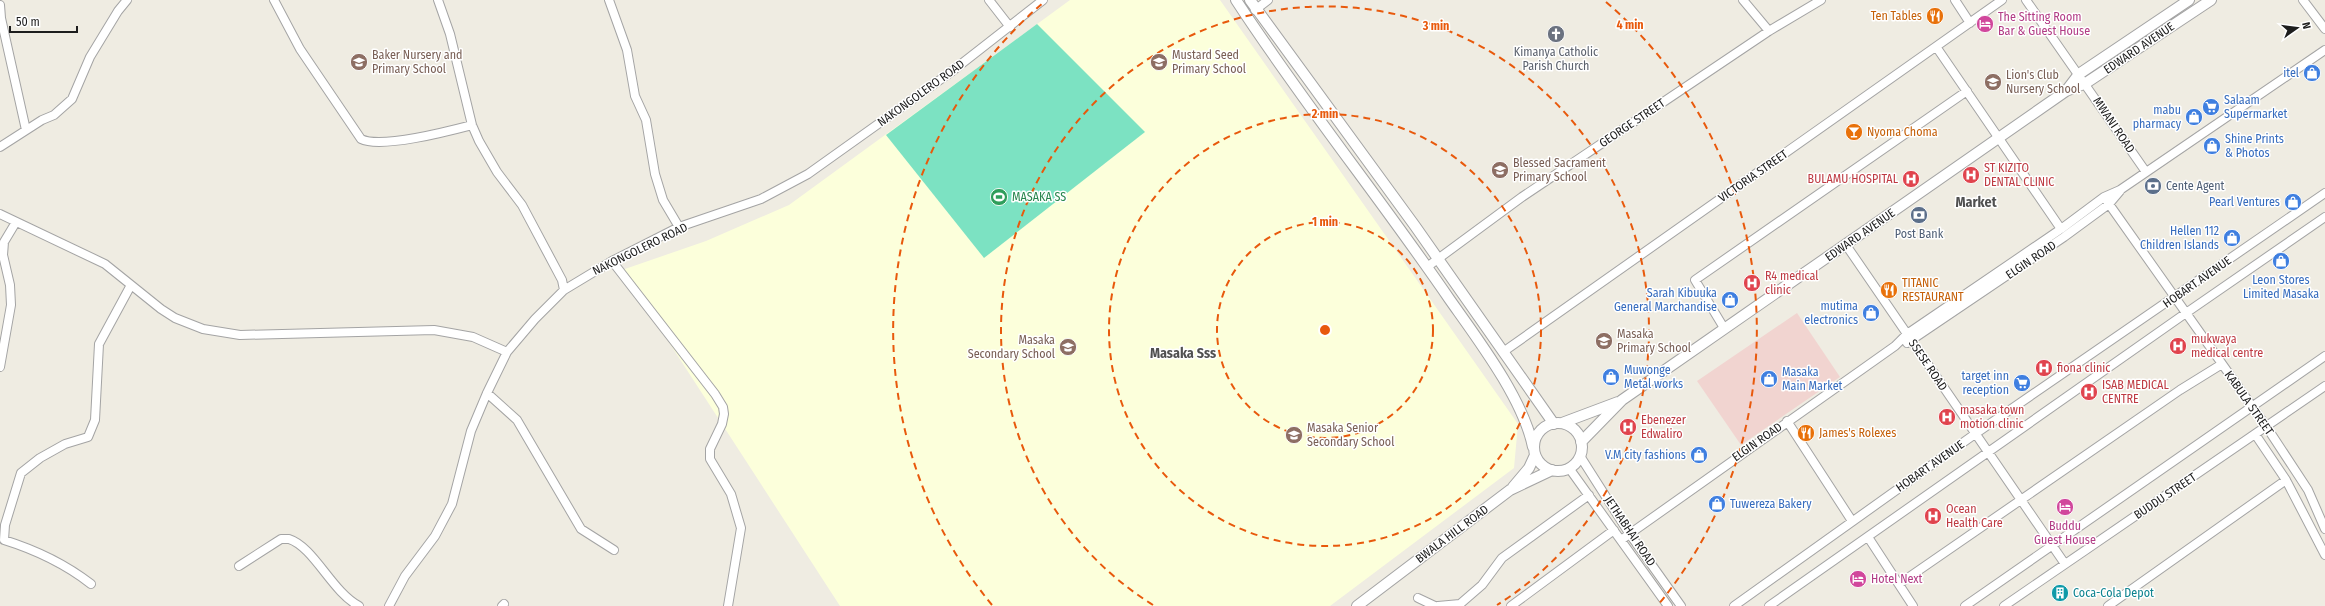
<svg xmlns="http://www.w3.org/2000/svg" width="2325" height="606" viewBox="0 0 2325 606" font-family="'Fira Sans Condensed',sans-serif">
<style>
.commercial{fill:#f1d4d0}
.education{fill:#fcffdb}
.pitch{fill:#7ce2c2}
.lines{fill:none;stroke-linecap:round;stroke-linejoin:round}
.minor-casing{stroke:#a4a4a4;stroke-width:10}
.tertiary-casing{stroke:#a4a4a4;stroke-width:12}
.minor{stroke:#fff;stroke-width:8}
.tertiary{stroke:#fff;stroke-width:10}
.ring{fill:none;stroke:#e8590c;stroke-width:2;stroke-dasharray:7 5}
.labels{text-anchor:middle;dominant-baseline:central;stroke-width:3;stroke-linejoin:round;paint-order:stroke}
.food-label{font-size:12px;fill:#c56008;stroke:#fff;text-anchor:start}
.hotel-label{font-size:12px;fill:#b23c85;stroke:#fff;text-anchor:start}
.street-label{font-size:12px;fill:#1d1d1d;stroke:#fff}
.worship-label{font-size:12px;fill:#5b616d;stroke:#fff}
.education-label{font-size:12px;fill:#785e54;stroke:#fff;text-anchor:start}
.shop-label{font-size:12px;fill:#366cbe;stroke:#fff;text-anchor:end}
.health-label{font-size:12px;fill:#be3a42;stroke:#fff;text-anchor:start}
.service-label{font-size:12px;fill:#4e5e75;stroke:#fff;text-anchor:start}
.leisure-label{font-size:12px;fill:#27864d;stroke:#fff;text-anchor:start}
.culture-label{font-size:12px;fill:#0d838f;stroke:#fff;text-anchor:start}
.quarter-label{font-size:14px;font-weight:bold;fill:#505050;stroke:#fff}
.centre{fill:#e8590c;stroke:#fff;stroke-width:2}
.ring-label{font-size:12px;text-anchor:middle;font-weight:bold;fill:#e8590c;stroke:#fff;stroke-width:3;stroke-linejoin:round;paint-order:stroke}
</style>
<rect width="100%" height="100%" fill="#efece2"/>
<!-- commercial -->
<path class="commercial" d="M 1797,313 L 1840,377 L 1741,445 L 1697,381 Z"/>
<!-- education -->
<path class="education" d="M 1070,0 L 1220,0 L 1518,424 L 1514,468 L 1330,606 L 840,606 L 622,270 L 706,241 L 789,205 Z"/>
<!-- pitch -->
<path class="pitch" d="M 1037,24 L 1145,132 L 984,258 L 886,135 Z"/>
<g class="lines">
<defs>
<path id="minor" d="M 274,0 L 300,49 L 361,139 C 381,149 449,131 472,125
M 438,0 L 450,34 L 472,125 L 479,141 L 497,172 L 522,205 L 562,280 L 564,290
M 609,0 L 627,50 L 635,96 L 646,120 L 655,174 L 663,200 L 679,227
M 989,0 L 1010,27
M 1743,0 L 1769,31
M 1955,0 L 1970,23
M 2026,0 L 2146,172
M 2303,0 L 2325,29
M 0,5 L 1,18 L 26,130
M 1255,10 L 1268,0
M 1937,48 L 2061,229
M 0,147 L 42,120 L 54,115 L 72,99 L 90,57 L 118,11 L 127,0
M 2104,197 L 2266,426 L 2308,490 L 2325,529
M 0,214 L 105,264 L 161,309 L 175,318 L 203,329 L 240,335 L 434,330 L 473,337 L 507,352
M 1846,245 L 2065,564
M 612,261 L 715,394 L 723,407 L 724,414 L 722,424 L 710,449 L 710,459 L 731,494 L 741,528 L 728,606
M 1427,267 L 1522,197 L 1769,31 L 1821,0
M 1724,328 L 1695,280 L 1967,91
M 1907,343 L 2064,237 L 2109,204 L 2120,191
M 1503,352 L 2002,0
M 0,367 L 11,305 L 10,285 L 3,255 L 4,242 L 16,222
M 487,393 L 517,420 L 581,529 L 614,550
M 1787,421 L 1852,521
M 2255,434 L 2286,480 L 2325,555
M 1580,456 L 1629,533 L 1681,606
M 1569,468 L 1668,606
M 1868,537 L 1913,606
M 1621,540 L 1895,346 L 1907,334 L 2061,229 L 2104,197 L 2120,190 L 2325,50
M 239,566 L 281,539 L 289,539 C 314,547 332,592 359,606
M 91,584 C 64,563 36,550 4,540 L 5,525 L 21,473 L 40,458 L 65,444 L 88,437 L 95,420 L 99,344 L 131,285
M 1899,584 L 2180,390 L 2222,364
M 1418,598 L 1435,606
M 389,606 L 405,576 L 435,536 L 452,504 L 471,431 L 487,393 L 507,352 L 535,319 L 564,290 L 612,261 L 679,227 L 761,199 L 808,174 L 951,72 L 1043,0
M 502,606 L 504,604
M 1438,606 L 1460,604 L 1482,585 L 1502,558 L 1589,495
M 1511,606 L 1614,530
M 1734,606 L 1975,434 L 2325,193
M 1769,606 L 2186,313 L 2325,217
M 1965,606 L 2325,356
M 2004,606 L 2325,386
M 2108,606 L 2286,480"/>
<path id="tertiary" d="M 1236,0 C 1303,103 1381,199 1450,300 C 1479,341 1523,399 1533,447
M 1250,0 L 1415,226 L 1554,424
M 2066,91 L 2079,74 L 2189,0
M 1562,423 L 1618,402
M1534 447a24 24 0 1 1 48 0a24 24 0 1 1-48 0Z
M 1581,442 L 1622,400 L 2066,91 L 2086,83 L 2211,0
M 1513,487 L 1529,468 L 1535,455
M 1357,606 L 1510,490 L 1552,470"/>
</defs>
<!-- minor casing -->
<use href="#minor" class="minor-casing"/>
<!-- tertiary casing -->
<use href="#tertiary" class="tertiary-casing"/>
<!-- minor -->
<use href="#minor" class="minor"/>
<!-- tertiary -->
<use href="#tertiary" class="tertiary"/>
</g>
<!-- distance rings -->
<g class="ring">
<circle cx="1325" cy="330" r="108"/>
<circle cx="1325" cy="330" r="216"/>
<path d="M1153 605A324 324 0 1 1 1497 605"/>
<path d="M992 605A432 432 0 0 1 1044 2M1606 2A432 432 0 0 1 1658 605"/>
</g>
<!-- icons -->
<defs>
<symbol id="restaurant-disc" viewBox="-11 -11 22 22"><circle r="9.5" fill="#e8710a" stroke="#fff"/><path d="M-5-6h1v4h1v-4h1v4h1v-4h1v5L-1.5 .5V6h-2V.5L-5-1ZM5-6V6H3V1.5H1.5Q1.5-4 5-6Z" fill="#fff"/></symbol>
<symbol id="hotel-disc" viewBox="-11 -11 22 22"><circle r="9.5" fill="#d1479c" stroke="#fff"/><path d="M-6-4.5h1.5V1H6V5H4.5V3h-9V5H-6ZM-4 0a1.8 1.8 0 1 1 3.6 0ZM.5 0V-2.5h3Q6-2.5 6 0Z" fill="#fff"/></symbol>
<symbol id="church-disc" viewBox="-11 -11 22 22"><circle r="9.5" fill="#6b7280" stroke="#fff"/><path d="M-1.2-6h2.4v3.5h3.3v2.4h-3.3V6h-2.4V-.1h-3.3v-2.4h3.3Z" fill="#fff"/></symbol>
<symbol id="school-disc" viewBox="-11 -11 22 22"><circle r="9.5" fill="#8d6e63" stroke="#fff"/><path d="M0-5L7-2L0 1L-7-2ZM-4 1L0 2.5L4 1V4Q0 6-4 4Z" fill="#fff"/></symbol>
<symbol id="shop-disc" viewBox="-11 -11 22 22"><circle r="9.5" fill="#3f7fe0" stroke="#fff"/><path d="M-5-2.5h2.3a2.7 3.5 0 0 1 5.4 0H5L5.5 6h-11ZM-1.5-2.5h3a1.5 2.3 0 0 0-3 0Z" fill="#fff"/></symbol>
<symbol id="supermarket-disc" viewBox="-11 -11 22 22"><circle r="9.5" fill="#3f7fe0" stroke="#fff"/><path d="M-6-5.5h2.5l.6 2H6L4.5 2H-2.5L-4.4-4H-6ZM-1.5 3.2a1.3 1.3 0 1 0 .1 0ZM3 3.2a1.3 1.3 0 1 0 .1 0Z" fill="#fff"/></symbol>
<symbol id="bar-disc" viewBox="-11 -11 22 22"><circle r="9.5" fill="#e8710a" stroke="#fff"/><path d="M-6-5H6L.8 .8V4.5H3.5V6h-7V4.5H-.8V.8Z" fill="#fff"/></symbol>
<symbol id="hospital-disc" viewBox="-11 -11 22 22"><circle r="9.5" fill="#e0444e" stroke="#fff"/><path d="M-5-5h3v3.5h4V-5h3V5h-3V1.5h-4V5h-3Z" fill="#fff"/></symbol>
<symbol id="bank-disc" viewBox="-11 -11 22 22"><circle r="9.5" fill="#5c6f8a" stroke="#fff"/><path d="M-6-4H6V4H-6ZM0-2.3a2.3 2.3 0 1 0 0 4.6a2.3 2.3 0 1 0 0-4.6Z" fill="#fff"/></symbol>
<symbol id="stadium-disc" viewBox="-11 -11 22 22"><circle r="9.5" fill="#2e9e5b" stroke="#fff"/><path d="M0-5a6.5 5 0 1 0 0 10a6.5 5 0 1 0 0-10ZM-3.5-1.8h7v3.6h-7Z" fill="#fff"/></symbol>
<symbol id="building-disc" viewBox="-11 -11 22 22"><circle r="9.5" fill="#0f9aa8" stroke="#fff"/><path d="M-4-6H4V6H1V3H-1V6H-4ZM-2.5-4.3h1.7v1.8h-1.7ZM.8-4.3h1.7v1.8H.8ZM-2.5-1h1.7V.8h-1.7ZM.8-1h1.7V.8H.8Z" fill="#fff"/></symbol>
</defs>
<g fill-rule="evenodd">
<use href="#restaurant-disc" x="1925" y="6" width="20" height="20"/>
<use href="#hotel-disc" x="1975" y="14" width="20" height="20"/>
<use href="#church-disc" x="1546" y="24" width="20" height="20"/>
<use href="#school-disc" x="349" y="52" width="20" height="20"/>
<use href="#school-disc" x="1149" y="52" width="20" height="20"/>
<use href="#shop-disc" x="2302" y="63" width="20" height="20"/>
<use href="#school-disc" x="1983" y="72" width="20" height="20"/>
<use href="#supermarket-disc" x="2201" y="97" width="20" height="20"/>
<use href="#shop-disc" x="2184" y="107" width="20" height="20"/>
<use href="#bar-disc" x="1844" y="122" width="20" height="20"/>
<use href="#shop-disc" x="2202" y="136" width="20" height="20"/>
<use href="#school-disc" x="1490" y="160" width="20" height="20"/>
<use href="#hospital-disc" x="1961" y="165" width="20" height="20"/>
<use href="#hospital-disc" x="1901" y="169" width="20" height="20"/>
<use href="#bank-disc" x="2143" y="176" width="20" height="20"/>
<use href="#stadium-disc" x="989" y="187" width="20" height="20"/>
<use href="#shop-disc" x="2283" y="192" width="20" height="20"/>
<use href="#bank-disc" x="1909" y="205" width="20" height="20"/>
<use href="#shop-disc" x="2222" y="228" width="20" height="20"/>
<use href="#shop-disc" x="2271" y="251" width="20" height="20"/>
<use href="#hospital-disc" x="1742" y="273" width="20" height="20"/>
<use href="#restaurant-disc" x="1879" y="280" width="20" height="20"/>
<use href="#shop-disc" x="1720" y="290" width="20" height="20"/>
<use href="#shop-disc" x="1861" y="303" width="20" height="20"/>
<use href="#school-disc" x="1594" y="331" width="20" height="20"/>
<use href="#hospital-disc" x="2168" y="336" width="20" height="20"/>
<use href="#school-disc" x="1058" y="337" width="20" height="20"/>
<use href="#hospital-disc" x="2034" y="358" width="20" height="20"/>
<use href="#shop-disc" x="1601" y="367" width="20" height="20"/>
<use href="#shop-disc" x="1759" y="369" width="20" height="20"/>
<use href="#supermarket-disc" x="2012" y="373" width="20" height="20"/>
<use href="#hospital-disc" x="2079" y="382" width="20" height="20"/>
<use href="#hospital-disc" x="1937" y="407" width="20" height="20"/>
<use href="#hospital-disc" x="1618" y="417" width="20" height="20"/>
<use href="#restaurant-disc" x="1796" y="423" width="20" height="20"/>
<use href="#school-disc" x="1284" y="425" width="20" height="20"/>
<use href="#shop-disc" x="1689" y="445" width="20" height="20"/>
<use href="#shop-disc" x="1707" y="494" width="20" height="20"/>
<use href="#hotel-disc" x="2055" y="497" width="20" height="20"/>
<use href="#hospital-disc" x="1923" y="506" width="20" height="20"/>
<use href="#hotel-disc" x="1848" y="569" width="20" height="20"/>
<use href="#building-disc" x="2050" y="583" width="20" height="20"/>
</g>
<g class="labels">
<!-- food labels -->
<g class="food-label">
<text x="1922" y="16" text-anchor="end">Ten Tables</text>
<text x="1867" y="132">Nyoma Choma</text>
<text x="1902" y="283">TITANIC<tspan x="1902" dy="14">RESTAURANT</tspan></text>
<text x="1819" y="433">James's Rolexes</text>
</g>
<!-- hotel labels -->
<g class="hotel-label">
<text x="1998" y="17">The Sitting Room<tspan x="1998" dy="14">Bar &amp; Guest House</tspan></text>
<text x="2065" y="526" text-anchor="middle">Buddu<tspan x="2065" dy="14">Guest House</tspan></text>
<text x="1871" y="579">Hotel Next</text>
</g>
<!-- street labels -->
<g class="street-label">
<text transform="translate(2139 48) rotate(-34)">EDWARD AVENUE</text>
<text transform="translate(921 93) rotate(-36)">NAKONGOLERO ROAD</text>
<text transform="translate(1632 123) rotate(-34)">GEORGE STREET</text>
<text transform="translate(2114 125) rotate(56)">MWANI ROAD</text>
<text transform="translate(1753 176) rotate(-35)">VICTORIA STREET</text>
<text transform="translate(1860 235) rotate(-35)">EDWARD AVENUE</text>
<text transform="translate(640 249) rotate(-26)">NAKONGOLERO ROAD</text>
<text transform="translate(2031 260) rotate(-34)">ELGIN ROAD</text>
<text transform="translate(2197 282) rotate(-35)">HOBART AVENUE</text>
<text transform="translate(1928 365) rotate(56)">SSESE ROAD</text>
<text transform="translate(2249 403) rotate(55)">KABULA STREET</text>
<text transform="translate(1757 442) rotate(-35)">ELGIN ROAD</text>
<text transform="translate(1930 466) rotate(-35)">HOBART AVENUE</text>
<text transform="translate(2165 496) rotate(-34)">BUDDU STREET</text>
<text transform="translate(1630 531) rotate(56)">JETHABHAI ROAD</text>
<text transform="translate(1452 534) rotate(-37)">BWALA HILL ROAD</text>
</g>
<!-- worship labels -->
<g class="worship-label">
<text x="1556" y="52">Kimanya Catholic<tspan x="1556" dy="14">Parish Church</tspan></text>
</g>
<!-- education labels -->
<g class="education-label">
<text x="372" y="55">Baker Nursery and<tspan x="372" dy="14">Primary School</tspan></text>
<text x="1172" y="55">Mustard Seed<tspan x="1172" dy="14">Primary School</tspan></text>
<text x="2006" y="75">Lion's Club<tspan x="2006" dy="14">Nursery School</tspan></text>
<text x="1513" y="163">Blessed Sacrament<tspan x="1513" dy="14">Primary School</tspan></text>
<text x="1617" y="334">Masaka<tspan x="1617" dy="14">Primary School</tspan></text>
<text x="1055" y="340" text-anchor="end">Masaka<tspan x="1055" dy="14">Secondary School</tspan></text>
<text x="1307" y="428">Masaka Senior<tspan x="1307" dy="14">Secondary School</tspan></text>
</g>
<!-- shop labels -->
<g class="shop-label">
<text x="2299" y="73">itel</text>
<text x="2224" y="100" text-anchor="start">Salaam<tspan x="2224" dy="14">Supermarket</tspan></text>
<text x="2181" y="110">mabu<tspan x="2181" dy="14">pharmacy</tspan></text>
<text x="2225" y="139" text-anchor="start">Shine Prints<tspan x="2225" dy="14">&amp; Photos</tspan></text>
<text x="2280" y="202">Pearl Ventures</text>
<text x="2219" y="231">Hellen 112<tspan x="2219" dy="14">Children Islands</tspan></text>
<text x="2281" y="280" text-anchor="middle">Leon Stores<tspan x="2281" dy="14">Limited Masaka</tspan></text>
<text x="1717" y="293">Sarah Kibuuka<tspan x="1717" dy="14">General Marchandise</tspan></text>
<text x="1858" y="306">mutima<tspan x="1858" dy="14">electronics</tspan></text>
<text x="1624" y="370" text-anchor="start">Muwonge<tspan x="1624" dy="14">Metal works</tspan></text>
<text x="1782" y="372" text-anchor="start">Masaka<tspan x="1782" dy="14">Main Market</tspan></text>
<text x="2009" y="376">target inn<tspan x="2009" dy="14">reception</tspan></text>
<text x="1686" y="455">V.M city fashions</text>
<text x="1730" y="504" text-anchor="start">Tuwereza Bakery</text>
</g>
<!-- health labels -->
<g class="health-label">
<text x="1984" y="168">ST KIZITO<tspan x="1984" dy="14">DENTAL CLINIC</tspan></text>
<text x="1898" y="179" text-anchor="end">BULAMU HOSPITAL</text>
<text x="1765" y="276">R4 medical<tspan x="1765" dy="14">clinic</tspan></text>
<text x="2191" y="339">mukwaya<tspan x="2191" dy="14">medical centre</tspan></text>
<text x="2057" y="368">fiona clinic</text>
<text x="2102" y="385">ISAB MEDICAL<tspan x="2102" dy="14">CENTRE</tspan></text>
<text x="1960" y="410">masaka town<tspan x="1960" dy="14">motion clinic</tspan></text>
<text x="1641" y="420">Ebenezer<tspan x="1641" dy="14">Edwaliro</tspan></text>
<text x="1946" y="509">Ocean<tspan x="1946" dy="14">Health Care</tspan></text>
</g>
<!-- service labels -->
<g class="service-label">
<text x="2166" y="186">Cente Agent</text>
<text x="1919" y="234" text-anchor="middle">Post Bank</text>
</g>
<!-- leisure labels -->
<g class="leisure-label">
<text x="1012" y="197">MASAKA SS</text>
</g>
<!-- culture labels -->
<g class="culture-label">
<text x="2073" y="593">Coca-Cola Depot</text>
</g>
<!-- quarter labels -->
<g class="quarter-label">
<text x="1976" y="202">Market</text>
<text x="1183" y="353">Masaka Sss</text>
</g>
</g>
<circle cx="1325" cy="330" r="6" class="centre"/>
<g class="ring-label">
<text x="1630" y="29">4 min</text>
<text x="1436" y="30">3 min</text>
<text x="1325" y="118">2 min</text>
<text x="1325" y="226">1 min</text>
</g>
<!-- north arrow -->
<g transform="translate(2297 28) rotate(76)" stroke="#ffffff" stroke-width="3" paint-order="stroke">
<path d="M0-3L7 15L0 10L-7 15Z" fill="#1d1d1d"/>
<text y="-6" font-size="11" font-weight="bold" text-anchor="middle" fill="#1d1d1d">N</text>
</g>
<!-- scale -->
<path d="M10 26v6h67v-6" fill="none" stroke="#1d1d1d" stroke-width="2"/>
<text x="16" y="26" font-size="12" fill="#1d1d1d" stroke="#ffffff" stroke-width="3" paint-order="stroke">50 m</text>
</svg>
